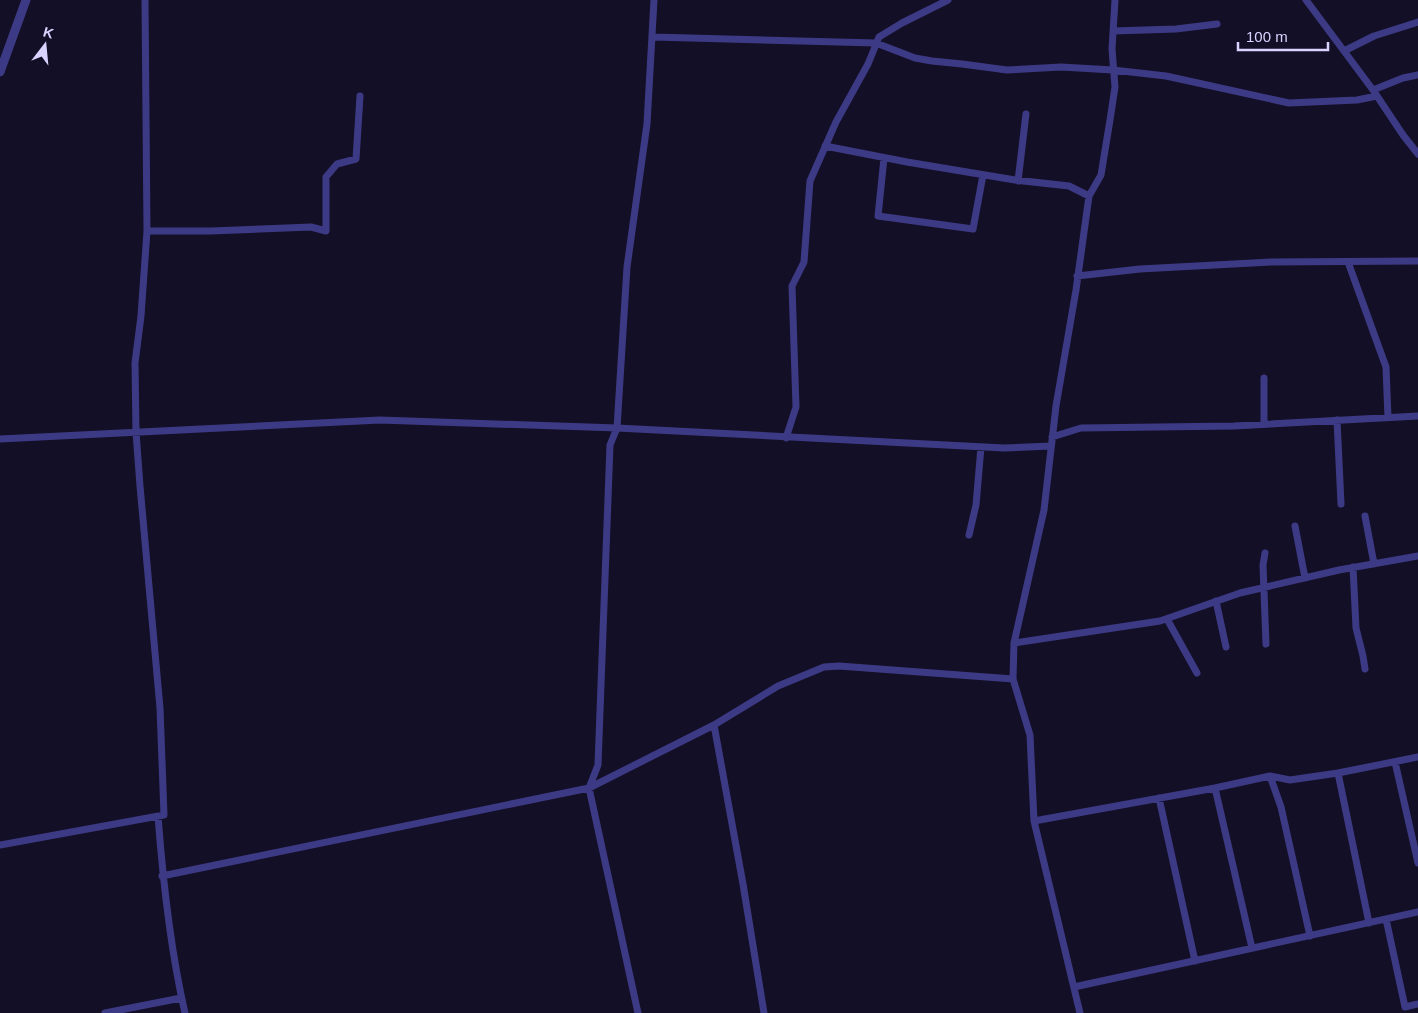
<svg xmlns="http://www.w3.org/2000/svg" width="1418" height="1013" viewBox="0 0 1418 1013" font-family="Arial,sans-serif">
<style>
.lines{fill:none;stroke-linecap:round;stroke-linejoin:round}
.minor{stroke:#3d3a85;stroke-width:7}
.tertiary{stroke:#3d3a85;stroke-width:9}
</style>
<rect width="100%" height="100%" fill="#130f26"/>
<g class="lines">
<!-- minor -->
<path class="minor" d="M 1306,0 L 1373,90 L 1403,135 L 1418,154
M 1113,31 L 1176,29 L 1217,24
M 653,37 L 876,43 L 915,58 L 932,61 L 962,64 L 1007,70 L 1061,67 L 1113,70 L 1166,76 L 1289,103 L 1357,100 L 1377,96
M 1344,51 L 1374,36 L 1418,22
M 1373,90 L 1403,78 L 1418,75
M 825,146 L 907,162 L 1015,180 L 1069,186 L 1089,196
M 884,158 L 878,216 L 973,229 L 983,175
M 1018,181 L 1026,114
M 147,231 L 211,231 L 311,227 L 326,231 L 326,177 L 337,164 L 356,159 L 360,96
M 1348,262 L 1386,367 L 1388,418
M 1077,276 L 1140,269 L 1271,262 L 1418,261
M 1264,378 L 1264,424
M 1337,420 L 1341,504
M 1052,437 L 1081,428 L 1234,426 L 1418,416
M 786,438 L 796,407 L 792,286 L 804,262 L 810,181 L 836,122 L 868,64 L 879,37 L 902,23 L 948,0
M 0,439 L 380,420 L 617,428 L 1004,448 L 1051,446
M 1365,516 L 1374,564
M 1295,526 L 1305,578
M 969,535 L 976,505 L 981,447
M 1265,553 L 1263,565 L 1266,644
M 1353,567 L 1356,628 L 1363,656 L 1365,669
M 1216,601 L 1226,647
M 1167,619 L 1197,673
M 1014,643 L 1160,621 L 1240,593 L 1339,570 L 1418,556
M 714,725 L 743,884 L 764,1013
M 1395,762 L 1418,863
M 1338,773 L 1369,923
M 1270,776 L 1281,807 L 1310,936
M 1215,788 L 1252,948
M 1159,798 L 1195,961
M 158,816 C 163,882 170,948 185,1013
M 1034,821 L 1215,788 L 1270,776 L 1290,780 L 1338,773 L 1418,757
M 0,845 L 164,815 L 160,708 L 140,486 L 136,432 L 135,363 L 141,316 L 147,231 L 145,0
M 162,876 L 589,788 L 714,725 L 778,686 L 824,667 L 839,666 L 1013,679
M 1386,919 L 1405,1007 L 1418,1004
M 1074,987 L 1418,912
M 105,1013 L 181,998
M 638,1013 L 589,788 L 598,765 L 610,445 L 617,428 L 627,267 L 647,124 L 654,0
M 1080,1013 L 1034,821 L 1030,735 L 1013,679 L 1014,643 L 1044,510 L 1056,406 L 1076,290 L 1089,196 L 1101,175 L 1110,120 L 1115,87 L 1112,49 L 1115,0"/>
<!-- tertiary -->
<path class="tertiary" d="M 0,72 L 26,0"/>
</g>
<!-- north arrow -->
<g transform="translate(45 45) rotate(16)" stroke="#130f26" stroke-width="4" paint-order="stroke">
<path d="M0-4L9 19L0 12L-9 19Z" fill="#d9d4ff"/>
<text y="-8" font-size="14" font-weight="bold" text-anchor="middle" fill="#d9d4ff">K</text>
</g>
<!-- scale -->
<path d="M1238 42v8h90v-8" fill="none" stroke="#d9d4ff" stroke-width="2.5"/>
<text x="1246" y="42" font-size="15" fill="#d9d4ff" stroke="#130f26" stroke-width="4" paint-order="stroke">100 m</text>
</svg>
